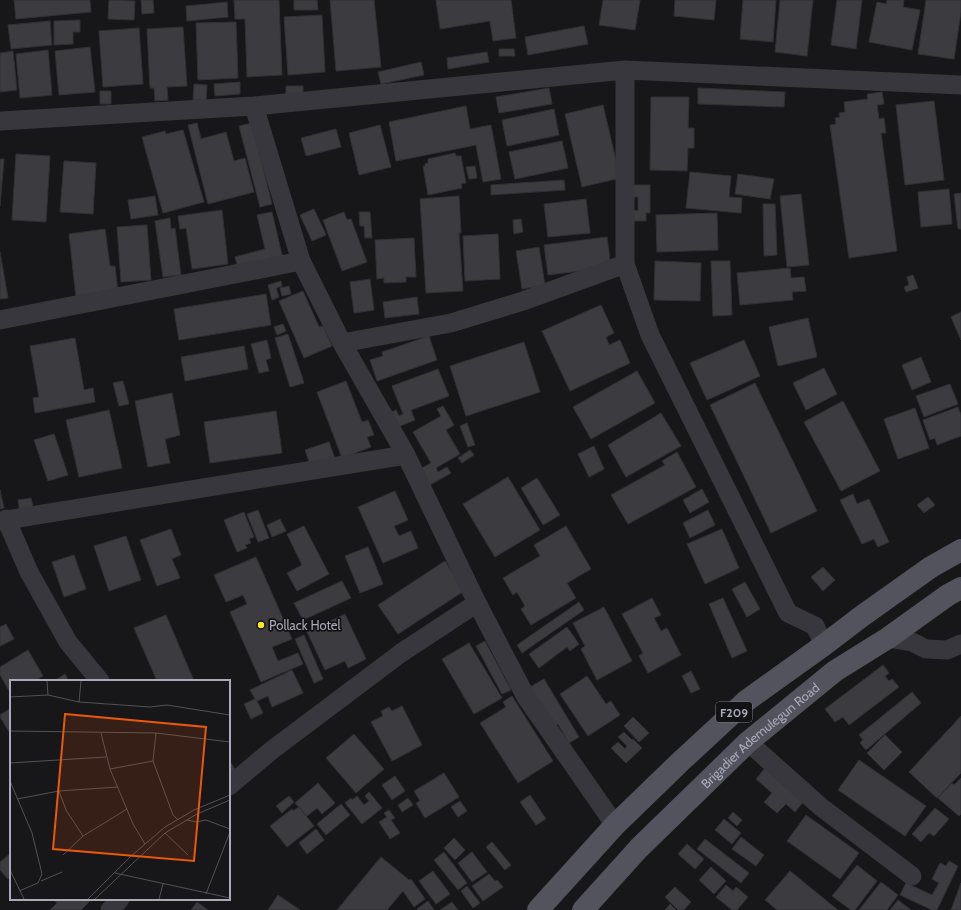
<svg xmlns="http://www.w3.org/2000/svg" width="961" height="910" viewBox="0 0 961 910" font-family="Cabin,sans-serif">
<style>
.building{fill:#3c3b40;stroke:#313035}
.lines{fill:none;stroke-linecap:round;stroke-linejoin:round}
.minor{stroke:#38373e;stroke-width:19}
.primary{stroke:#53535d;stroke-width:22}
.poi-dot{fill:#f9e52d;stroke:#121113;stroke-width:1.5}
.labels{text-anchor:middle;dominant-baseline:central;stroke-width:3.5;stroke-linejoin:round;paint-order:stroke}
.shield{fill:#121113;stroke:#7b7b87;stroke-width:1}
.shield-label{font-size:12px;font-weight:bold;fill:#a8a9b9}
.poi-label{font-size:13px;fill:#a8a9b9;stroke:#121113;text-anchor:start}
.street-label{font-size:13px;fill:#a8a9b9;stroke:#121113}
.inset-road{fill:none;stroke:#515158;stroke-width:1}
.view{fill:#e8590c;fill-opacity:0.15;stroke:#e8590c;stroke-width:2}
.inset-edge{fill:none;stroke:#a8a9b9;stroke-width:2}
</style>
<rect width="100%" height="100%" fill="#171618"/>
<!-- building -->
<path class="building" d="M 14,0 L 90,0 L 91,12 L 16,19 Z
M 109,0 L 135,1 L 134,20 L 108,19 Z
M 141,0 L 153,0 L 154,13 L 142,14 Z
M 234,0 L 279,0 L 282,75 L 247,77 L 245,19 L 235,19 Z
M 294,0 L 317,0 L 318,10 L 294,10 Z
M 330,0 L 374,0 L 381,67 L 336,71 Z
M 436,0 L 511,0 L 516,38 L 493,41 L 490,21 L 440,29 Z
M 603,0 L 640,0 L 635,30 L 599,25 Z
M 675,0 L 716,0 L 714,20 L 674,16 Z
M 743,0 L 776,0 L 773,42 L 740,39 Z
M 780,0 L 813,0 L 807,56 L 775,52 Z
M 837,0 L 862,0 L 856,49 L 831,45 Z
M 887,0 L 904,0 L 903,7 L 920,10 L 912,50 L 869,42 L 877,2 L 886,4 Z
M 926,0 L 961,0 L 961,12 L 954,59 L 918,54 Z
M 227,2 L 228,17 L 187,21 L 186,6 Z
M 322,15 L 325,72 L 288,75 L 284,17 Z
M 80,20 L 80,32 L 73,32 L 73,44 L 54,45 L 54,21 Z
M 50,21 L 52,45 L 11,49 L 8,25 Z
M 236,22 L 238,78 L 198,80 L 196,23 Z
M 584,26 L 588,44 L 528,55 L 525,37 Z
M 183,27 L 187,86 L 167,87 L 168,100 L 155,101 L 154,88 L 150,88 L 147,29 Z
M 139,28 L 143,84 L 103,87 L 99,31 Z
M 90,47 L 95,92 L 59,95 L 55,51 Z
M 499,49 L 514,49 L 515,56 L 499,56 Z
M 48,50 L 52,95 L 20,98 L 16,54 Z
M 13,51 L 17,90 L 0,92 L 0,53 Z
M 487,52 L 489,62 L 448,69 L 447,58 Z
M 421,62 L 424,75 L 381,84 L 378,72 Z
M 240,82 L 240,94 L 215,96 L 214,84 Z
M 194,84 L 207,85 L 206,100 L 193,100 Z
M 286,86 L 303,86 L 303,98 L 286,99 Z
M 549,88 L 552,104 L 499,113 L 496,97 Z
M 698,88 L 785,92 L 784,107 L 698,104 Z
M 100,91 L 111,91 L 111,104 L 100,104 Z
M 882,92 L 884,104 L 877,105 L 879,119 L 884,118 L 886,133 L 881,133 L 897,251 L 849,258 L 830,125 L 836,124 L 835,118 L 840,117 L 839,113 L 845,112 L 844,102 L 868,99 L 867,94 Z
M 651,97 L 689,97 L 688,128 L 694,128 L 694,148 L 688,148 L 687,171 L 650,170 Z
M 934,101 L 944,180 L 905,185 L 896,105 Z
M 603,105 L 620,178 L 582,187 L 565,114 Z
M 466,106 L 470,129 L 491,125 L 501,179 L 483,182 L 476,145 L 396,161 L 389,122 Z
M 554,109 L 559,135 L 507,146 L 502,120 Z
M 197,123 L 201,139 L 226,132 L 234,161 L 245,158 L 254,192 L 208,204 L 188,125 Z
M 252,123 L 272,204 L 260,207 L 239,126 Z
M 380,125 L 391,167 L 359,175 L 349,133 Z
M 336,129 L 341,147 L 306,156 L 301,138 Z
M 183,130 L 204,202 L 163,213 L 142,137 L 165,131 L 166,134 Z
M 562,141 L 568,168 L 515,179 L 509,152 Z
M 455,153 L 456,156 L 461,156 L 466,183 L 461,184 L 462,188 L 428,195 L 423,166 L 425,166 L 425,164 L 428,163 L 428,159 Z
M 16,154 L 50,156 L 46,222 L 12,220 Z
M 0,159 L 4,159 L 0,206 Z
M 64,161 L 96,163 L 93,214 L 60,212 Z
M 475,166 L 477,178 L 469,179 L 466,167 Z
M 690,172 L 731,176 L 729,197 L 742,198 L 741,213 L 686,208 Z
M 738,174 L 774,179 L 770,199 L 735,194 Z
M 564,180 L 565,190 L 491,195 L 491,185 Z
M 633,185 L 650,185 L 650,213 L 646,213 L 646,221 L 632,221 L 632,210 L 638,211 L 638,197 L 633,197 Z
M 949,189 L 952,224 L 921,227 L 918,192 Z
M 961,193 L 961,229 L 958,229 L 954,194 Z
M 801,194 L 809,265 L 787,267 L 780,196 Z
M 155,196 L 158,215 L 131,219 L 128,200 Z
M 459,196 L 461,233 L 459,233 L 463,291 L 426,293 L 420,199 Z
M 586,199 L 590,233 L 548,237 L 544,204 Z
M 763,204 L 775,204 L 777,255 L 764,256 Z
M 314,209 L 326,235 L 312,241 L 300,215 Z
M 222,210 L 228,264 L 192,269 L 186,228 L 180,229 L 178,216 Z
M 272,212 L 283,259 L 239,271 L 235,257 L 265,249 L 257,215 Z
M 344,212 L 347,220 L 351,219 L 367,262 L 342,271 L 323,220 Z
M 359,212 L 370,212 L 372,238 L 365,238 L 364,226 L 360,226 Z
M 717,213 L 718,250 L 657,252 L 656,215 Z
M 170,218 L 171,229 L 175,228 L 181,275 L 163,277 L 155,221 Z
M 521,219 L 523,232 L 514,234 L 513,220 Z
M 147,225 L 151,280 L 121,282 L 117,227 Z
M 105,229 L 110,266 L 115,266 L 118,293 L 76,298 L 69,234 Z
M 498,234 L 500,279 L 465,281 L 463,236 Z
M 607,237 L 611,267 L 548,275 L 544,245 Z
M 414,238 L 416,277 L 406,277 L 406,282 L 384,283 L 384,278 L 377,279 L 375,240 Z
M 539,247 L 545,285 L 522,289 L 516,251 Z
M 0,252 L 8,298 L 0,299 Z
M 655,261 L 701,263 L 700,301 L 654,300 Z
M 711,261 L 730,261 L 732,315 L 713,316 Z
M 790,268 L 791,278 L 804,277 L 806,291 L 792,292 L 793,300 L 740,305 L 737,273 Z
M 913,275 L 918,288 L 906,292 L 904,287 L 909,285 L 907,277 Z
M 370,279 L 374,310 L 354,313 L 350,282 Z
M 281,281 L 282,286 L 276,288 L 279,297 L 272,300 L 268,285 Z
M 289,286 L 291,294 L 282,296 L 280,288 Z
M 303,291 L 319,327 L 323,326 L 332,346 L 304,358 L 279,301 Z
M 266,294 L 271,325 L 179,340 L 174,309 Z
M 417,297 L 419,314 L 385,318 L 383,302 Z
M 601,305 L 614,333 L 606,337 L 609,345 L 620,340 L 630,363 L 570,391 L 542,331 Z
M 961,312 L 961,340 L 951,317 Z
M 808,318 L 817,357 L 778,366 L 769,327 Z
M 283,324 L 286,331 L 277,335 L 274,327 Z
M 288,334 L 304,383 L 290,387 L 275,338 Z
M 429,336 L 437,360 L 377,381 L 370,360 L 383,356 L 382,352 Z
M 75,338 L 84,390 L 93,388 L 95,402 L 35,413 L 33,398 L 39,397 L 30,346 Z
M 267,340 L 271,358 L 266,360 L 269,371 L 259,373 L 251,344 Z
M 744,340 L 760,376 L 707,400 L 690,363 Z
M 524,342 L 540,392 L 466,416 L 450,366 Z
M 244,346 L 248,369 L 185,381 L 181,357 Z
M 921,357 L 931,382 L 912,390 L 902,365 Z
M 824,368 L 837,394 L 806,410 L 793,383 Z
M 438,369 L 449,396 L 411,410 L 415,420 L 393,429 L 387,414 L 396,410 L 399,416 L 403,414 L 392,386 Z
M 637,371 L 655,403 L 591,439 L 573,407 Z
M 123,381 L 129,404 L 119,406 L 113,383 Z
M 346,381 L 362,422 L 368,420 L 374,435 L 367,437 L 371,447 L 342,458 L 317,392 Z
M 755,383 L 817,511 L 771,533 L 710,405 Z
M 950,384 L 958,404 L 924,417 L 916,396 Z
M 172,393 L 180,435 L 165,439 L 170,463 L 148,467 L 135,401 Z
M 843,401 L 880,471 L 841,491 L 804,422 Z
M 443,406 L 454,425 L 446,430 L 460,454 L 436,468 L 438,472 L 447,467 L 451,473 L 430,485 L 420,469 L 431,463 L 413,432 L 441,416 L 437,409 Z
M 958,407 L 961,415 L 961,436 L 937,445 L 935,438 L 930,440 L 923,420 Z
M 915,408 L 929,448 L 898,459 L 884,419 Z
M 109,410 L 122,468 L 79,477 L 66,420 Z
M 276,411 L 282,453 L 210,463 L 204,422 Z
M 661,413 L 681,446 L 626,477 L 608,445 Z
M 467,423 L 475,445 L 468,447 L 460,426 Z
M 54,434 L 68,475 L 48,481 L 34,440 Z
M 329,442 L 335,459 L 311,467 L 305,450 Z
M 594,446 L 604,469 L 589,477 L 578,454 Z
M 470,450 L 474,455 L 462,463 L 458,458 Z
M 677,452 L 696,487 L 628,524 L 611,495 L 665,465 L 662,461 Z
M 508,477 L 540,530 L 495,557 L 463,504 Z
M 537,478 L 560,515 L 543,525 L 521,488 Z
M 702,489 L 709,502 L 690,513 L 683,500 Z
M 0,490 L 4,508 L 0,509 Z
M 395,491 L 408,520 L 394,526 L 399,536 L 411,531 L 418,548 L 383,563 L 358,507 Z
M 853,494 L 857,504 L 869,499 L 889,542 L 878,547 L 874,539 L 862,544 L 840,500 Z
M 928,497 L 935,505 L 924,513 L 917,505 Z
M 31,498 L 34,511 L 20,513 L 18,500 Z
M 258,510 L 269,538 L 258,542 L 247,514 Z
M 708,510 L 715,525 L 690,538 L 683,523 Z
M 244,512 L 254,537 L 249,539 L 251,543 L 245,545 L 247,548 L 237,552 L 224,520 Z
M 280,519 L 286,531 L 272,537 L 267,525 Z
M 304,526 L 329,574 L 297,591 L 287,573 L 302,565 L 287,534 Z
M 566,526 L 591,569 L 567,583 L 576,598 L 531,625 L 521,609 L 525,606 L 517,592 L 513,595 L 503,578 L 540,556 L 534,545 Z
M 171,529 L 181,555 L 172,559 L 180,578 L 157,586 L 140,540 Z
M 722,529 L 739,568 L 705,584 L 687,544 Z
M 126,536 L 141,580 L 109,591 L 94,546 Z
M 368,547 L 383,584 L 360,593 L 345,556 Z
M 74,555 L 86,589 L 64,597 L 52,562 Z
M 256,557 L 292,639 L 272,647 L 278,661 L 298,653 L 303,664 L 261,682 L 230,612 L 247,604 L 243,595 L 226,602 L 214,575 Z
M 445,561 L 464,591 L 398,634 L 378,605 Z
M 823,567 L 835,580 L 823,591 L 811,577 Z
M 342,581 L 351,598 L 303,620 L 294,603 Z
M 745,582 L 760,609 L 747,617 L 732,589 Z
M 652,598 L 661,615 L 654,618 L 661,631 L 667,628 L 681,655 L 648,673 L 639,656 L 643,653 L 622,614 Z
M 723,598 L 747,651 L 732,658 L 709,604 Z
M 579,602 L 584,610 L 522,653 L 517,645 Z
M 604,607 L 632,661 L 597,680 L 581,649 L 585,646 L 573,623 Z
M 345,614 L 366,659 L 348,668 L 345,661 L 325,670 L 307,632 Z
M 166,615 L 194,681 L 157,681 L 134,628 Z
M 6,624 L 14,639 L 0,646 L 0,627 Z
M 567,627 L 579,644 L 570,651 L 567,647 L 539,668 L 529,654 Z
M 304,635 L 323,679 L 314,683 L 295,639 Z
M 485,641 L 511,690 L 502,694 L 476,646 Z
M 469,643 L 502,698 L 474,714 L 442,659 Z
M 28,650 L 43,676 L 34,681 L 11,681 L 11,694 L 0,675 L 0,667 Z
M 883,665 L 889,673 L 885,676 L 889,681 L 892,679 L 899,687 L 849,725 L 843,717 L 835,722 L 825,709 Z
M 292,670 L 303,693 L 272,707 L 268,696 L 257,701 L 263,713 L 251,719 L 244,704 L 255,699 L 250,690 Z
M 691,671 L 700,689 L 691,693 L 682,676 Z
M 65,674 L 69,681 L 54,681 Z
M 587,676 L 606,704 L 611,701 L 620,715 L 588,736 L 560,694 Z
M 544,679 L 579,737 L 569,743 L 558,724 L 553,727 L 530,687 Z
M 912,692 L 921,703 L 866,750 L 860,743 L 863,740 L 859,735 Z
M 512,696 L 553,761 L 518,783 L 480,723 L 506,707 L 503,702 Z
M 402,706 L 422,745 L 392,761 L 371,722 L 383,716 L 381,711 L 389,707 L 392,711 Z
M 11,708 L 11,735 L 0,717 L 0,715 Z
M 961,716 L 961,773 L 937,798 L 909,772 Z
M 633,717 L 649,733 L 639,742 L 624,726 Z
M 624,732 L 632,740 L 633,739 L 642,748 L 626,763 L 611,748 L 618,742 L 625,749 L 627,746 L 618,737 Z
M 354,734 L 384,769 L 356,793 L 326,758 Z
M 885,735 L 902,752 L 884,770 L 867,753 Z
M 859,760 L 926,806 L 905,836 L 838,790 Z
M 231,763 L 236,771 L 229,775 L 229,764 Z
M 765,768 L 804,801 L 795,812 L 786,804 L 777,813 L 764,802 L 772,793 L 756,779 Z
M 444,773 L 459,797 L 425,818 L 416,803 L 420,801 L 414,791 Z
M 395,776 L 405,791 L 392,800 L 382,785 Z
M 961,778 L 961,814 L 959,816 L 938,798 L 952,783 L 954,785 Z
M 318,783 L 335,803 L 322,814 L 317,808 L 307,816 L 295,803 Z
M 369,792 L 382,808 L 362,824 L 345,803 L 351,798 L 352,800 L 357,796 L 364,805 L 369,801 L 365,796 Z
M 530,795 L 546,819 L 536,825 L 520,802 Z
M 289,796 L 294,802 L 282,813 L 276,806 Z
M 408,798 L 413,805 L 402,812 L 398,805 Z
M 460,801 L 467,811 L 458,817 L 451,807 Z
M 341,804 L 350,815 L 326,835 L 317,824 Z
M 299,807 L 314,826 L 287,847 L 270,826 L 292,809 L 293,811 Z
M 935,808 L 949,819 L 934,836 L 929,833 L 921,842 L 912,834 Z
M 389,810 L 395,818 L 391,820 L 400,833 L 390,839 L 379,822 L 387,817 L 384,813 Z
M 733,812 L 742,820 L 737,826 L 728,818 Z
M 806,815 L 859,853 L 840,879 L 787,841 Z
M 724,819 L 741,833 L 732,844 L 715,830 Z
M 316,829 L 324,840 L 307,854 L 299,843 Z
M 741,837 L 764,855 L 756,866 L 732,849 Z
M 454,838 L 465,850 L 455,860 L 444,848 Z
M 705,839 L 749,873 L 741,883 L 697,849 Z
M 492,842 L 511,865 L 505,870 L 486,847 Z
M 687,844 L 704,859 L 695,869 L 678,854 Z
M 444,852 L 467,883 L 458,890 L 434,860 Z
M 472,852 L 487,872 L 472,882 L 458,863 Z
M 11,853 L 11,877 L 8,879 L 0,870 L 0,862 Z
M 381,857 L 409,880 L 411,879 L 425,899 L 414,907 L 403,891 L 387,910 L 337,910 Z
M 949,861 L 958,866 L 937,910 L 932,910 L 900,895 L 906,883 L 932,895 L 939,883 L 932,879 L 940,863 L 946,866 Z
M 857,865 L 877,881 L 855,910 L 851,910 L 832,896 Z
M 711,867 L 726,881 L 714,894 L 699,880 Z
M 433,871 L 450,894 L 436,904 L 419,881 Z
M 790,871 L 838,910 L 777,910 L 765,900 Z
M 489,874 L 495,881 L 497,880 L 503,887 L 483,901 L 472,886 Z
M 881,882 L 898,895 L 887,910 L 859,910 Z
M 961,883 L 961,910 L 951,910 Z
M 726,885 L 733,891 L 736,887 L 748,897 L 737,910 L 732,910 L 716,897 Z
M 467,886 L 480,903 L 473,908 L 461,891 Z
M 675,887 L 691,902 L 684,910 L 678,910 L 665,897 Z
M 278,895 L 300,910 L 268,910 Z
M 53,899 L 92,899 L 81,910 L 50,910 L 57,903 Z
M 898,900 L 911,910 L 890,910 Z
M 428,901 L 434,910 L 418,910 L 417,909 Z
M 197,902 L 208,910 L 191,910 Z
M 452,902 L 458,910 L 440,910 Z
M 670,904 L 676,910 L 665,910 Z"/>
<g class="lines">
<!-- minor -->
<path class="minor" d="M 625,70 L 625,264 L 650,335 L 788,613 L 815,626 L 824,645
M 254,106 L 301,261 L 342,343 L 406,455 L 477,603 L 526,697 L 615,825
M 0,121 L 254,106 L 625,70 L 961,85
M 0,320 L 301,261
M 342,343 L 451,323 L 523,301 L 625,264
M 6,519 L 29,572 L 68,642 L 100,681
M 0,521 L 406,455
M 888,638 L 912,642 L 926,649 L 947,650 L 961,644
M 748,742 L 821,807 L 912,876
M 229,786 L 272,750 L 401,653 L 477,603
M 110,910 L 120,899"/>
<!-- primary -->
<g class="primary">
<path d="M 538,910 L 615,825 L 679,763 L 746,701 L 824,645 L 862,616 L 931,567 L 961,550"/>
<path id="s1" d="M 583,910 L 639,848 L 748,742 L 835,671 L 888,638 L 948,595 L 961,588"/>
</g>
</g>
<!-- markers -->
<circle class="poi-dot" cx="261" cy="625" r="4"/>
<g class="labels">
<!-- shield labels -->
<rect class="shield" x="716" y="702" width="36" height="20" rx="3"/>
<g class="shield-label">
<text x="734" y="712">F209</text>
</g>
<!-- poi labels -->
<g class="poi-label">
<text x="269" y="625">Pollack Hotel</text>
</g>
<!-- street labels -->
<g class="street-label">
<text stroke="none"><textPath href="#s1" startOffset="249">Brigadier Ademulegun Road</textPath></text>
</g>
</g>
<!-- overview -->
<g transform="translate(10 680)">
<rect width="220" height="220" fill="#171618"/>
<path class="inset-road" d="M 37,1 L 38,15M 0,17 L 38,15 L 69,22 L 140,27 L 157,25 L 220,35M 69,22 L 71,1M 0,51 L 146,53 L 220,62M 91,53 L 100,89 L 123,144 L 135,164M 146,53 L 143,81 L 163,135 L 168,140M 0,83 L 96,77M 100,89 L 143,81M 0,101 L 22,153 L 32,194 L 28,203 L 9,211M 49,111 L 56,130 L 73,156M 7,119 L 49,111 L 108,107M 177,140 L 186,142 L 196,140 L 220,149M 155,153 L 178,175M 53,175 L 73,156 L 117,129M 0,190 L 14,219M 105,193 L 220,218M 31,201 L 52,192M 196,214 L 220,152M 78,219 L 120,177 L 155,147 L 184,130 L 220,115M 85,219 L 155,153 L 187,134 L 220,120M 149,219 L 153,204"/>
<path class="view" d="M 55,34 L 196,47 L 184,181 L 43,169 Z"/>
<rect width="220" height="220" class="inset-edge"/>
</g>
</svg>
